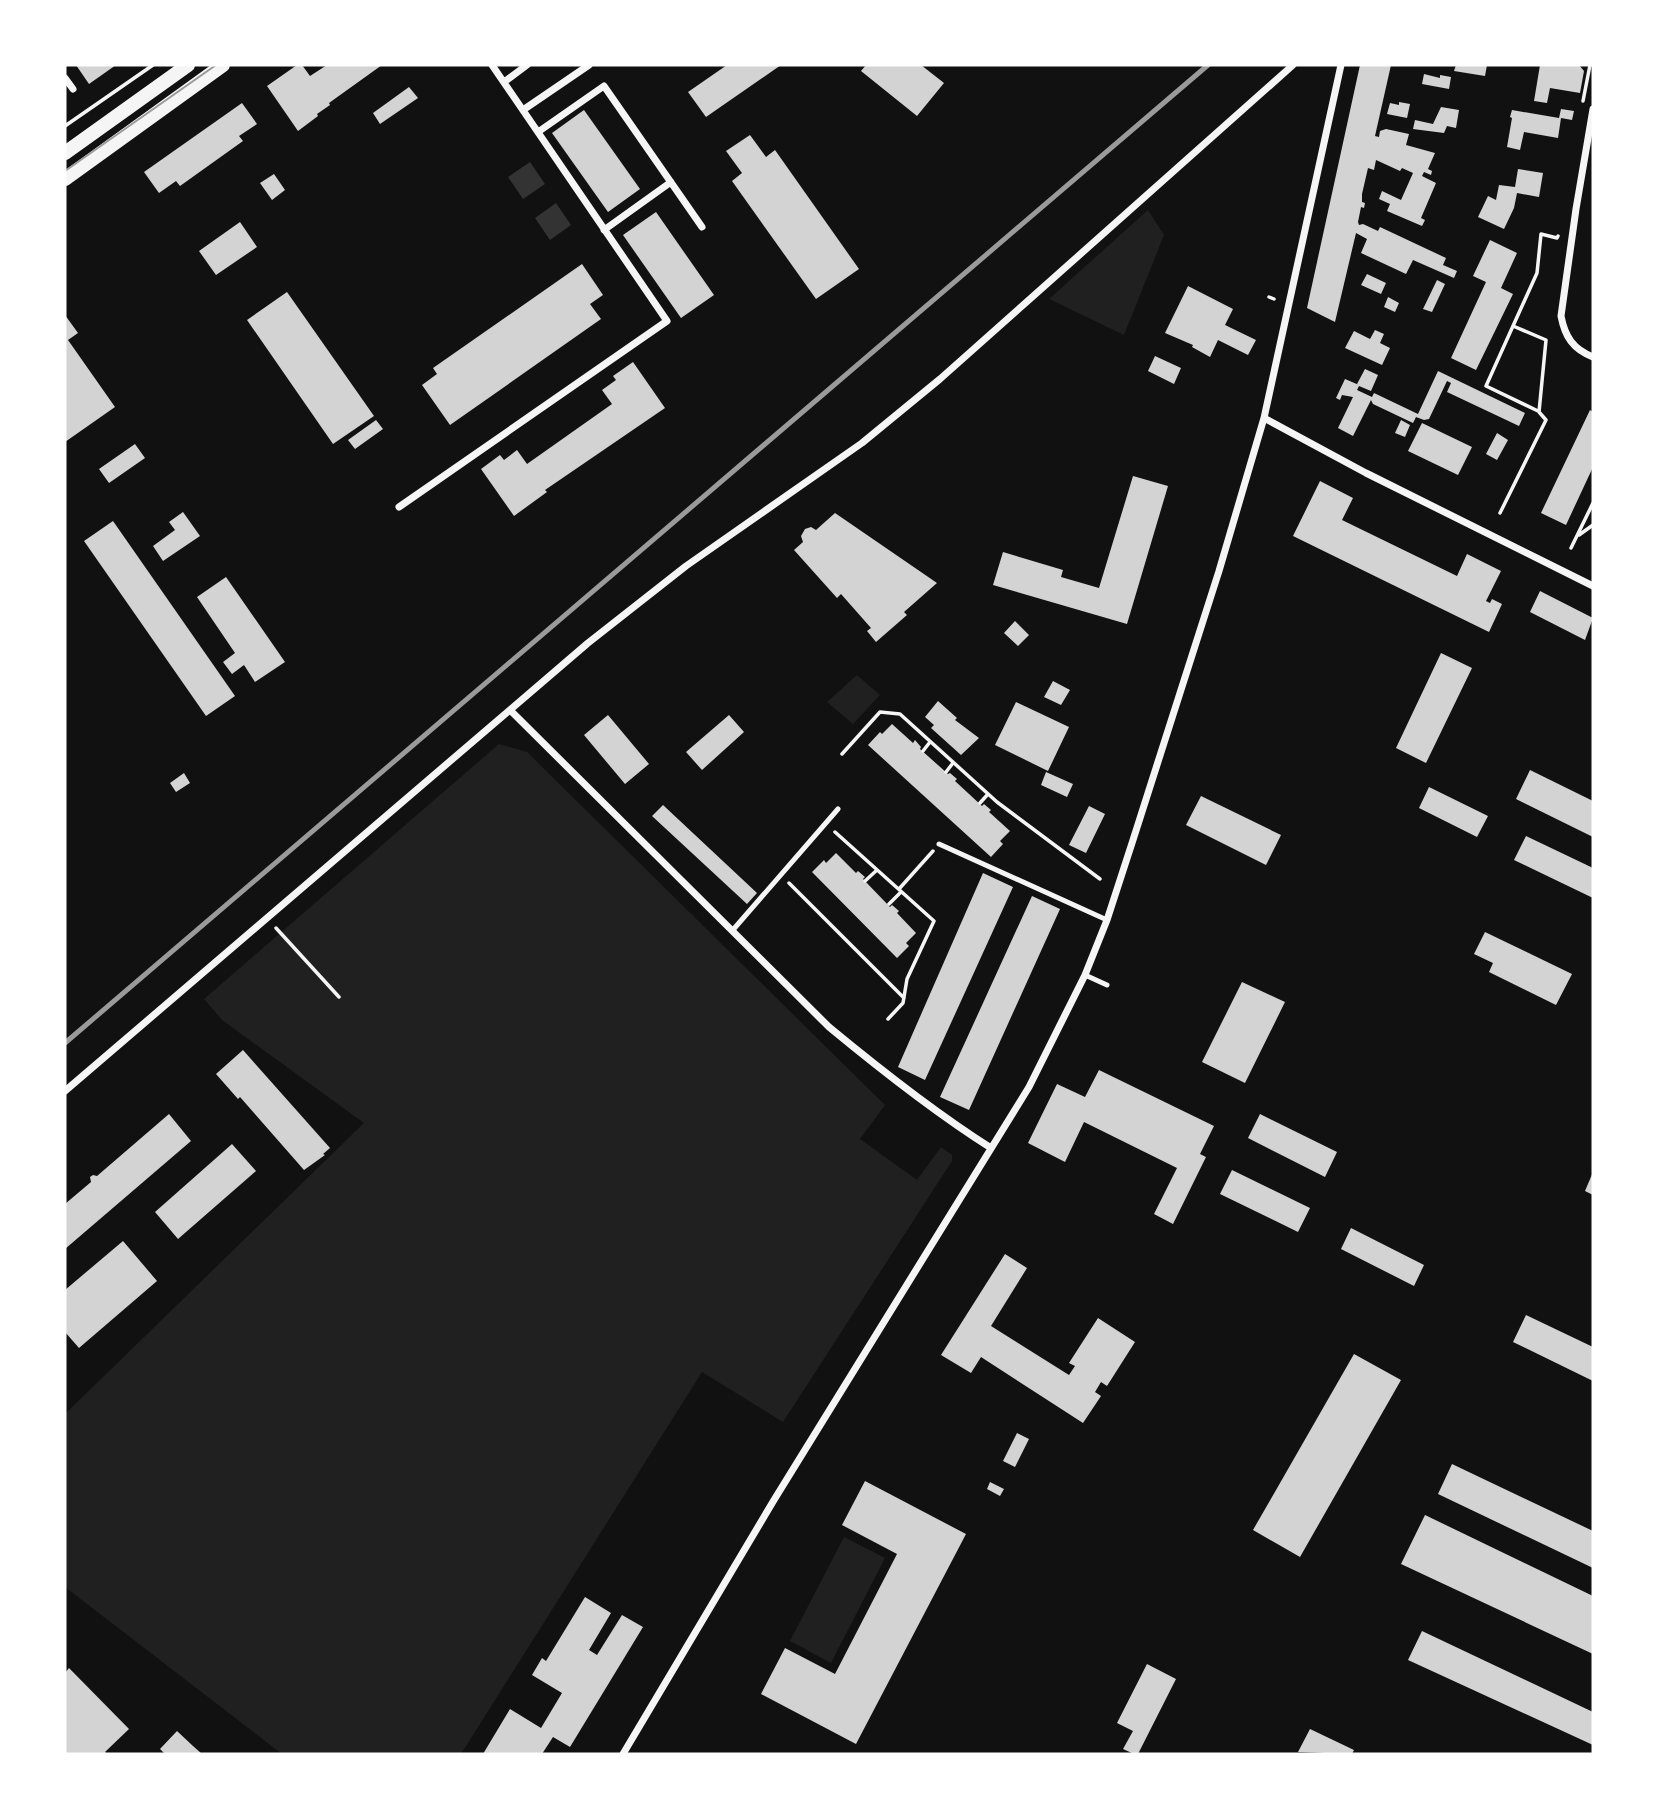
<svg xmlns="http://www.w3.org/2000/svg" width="1658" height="1819" viewBox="0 0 1658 1819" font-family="Commissioner,sans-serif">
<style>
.green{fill:#202020}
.water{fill:#333}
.building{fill:#d3d3d3}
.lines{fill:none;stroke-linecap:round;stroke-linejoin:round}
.path{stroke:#f5f5f5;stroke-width:3.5}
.service{stroke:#f5f5f5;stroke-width:5}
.minor{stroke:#f5f5f5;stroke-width:7}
.secondary{stroke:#f5f5f5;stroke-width:14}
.tram{stroke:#9a9a9a;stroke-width:2}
.rail{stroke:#9a9a9a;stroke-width:5}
</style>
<rect width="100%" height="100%" fill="#111"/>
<!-- green -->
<path class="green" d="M 1148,210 L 1164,235 L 1124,335 L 1049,299 Z
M 857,675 L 880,695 L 853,724 L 827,702 Z
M 499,744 L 527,752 L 885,1105 L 860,1139 L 917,1180 L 941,1147 L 952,1155 L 952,1161 L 783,1422 L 702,1372 L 461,1754 L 282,1754 L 65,1587 L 65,1414 L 364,1123 L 222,1020 L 204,999 Z
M 844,1537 L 885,1558 L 831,1663 L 790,1641 Z"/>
<!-- water -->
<path class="water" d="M 530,162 L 545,184 L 523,199 L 508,177 Z
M 556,203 L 571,225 L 550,240 L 535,218 Z"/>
<!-- building -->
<path class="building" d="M 76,65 L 116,65 L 89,84 Z
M 297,65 L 302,65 L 310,76 L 327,65 L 382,65 L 329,103 L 330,105 L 317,114 L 318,116 L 298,131 L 267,86 Z
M 727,65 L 781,65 L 706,117 L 688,92 Z
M 866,65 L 921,65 L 944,83 L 917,116 L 861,71 Z
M 1360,65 L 1391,65 L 1375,136 L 1379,137 L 1380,131 L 1386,129 L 1409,134 L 1406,145 L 1435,153 L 1428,169 L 1432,171 L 1431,175 L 1424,172 L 1422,176 L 1436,183 L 1421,218 L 1425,220 L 1422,226 L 1387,211 L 1390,204 L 1379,199 L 1382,191 L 1401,200 L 1413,173 L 1402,168 L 1400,171 L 1376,160 L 1374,170 L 1368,168 L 1362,194 L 1362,202 L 1365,203 L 1364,208 L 1361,207 L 1358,222 L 1359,225 L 1363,224 L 1378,231 L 1380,227 L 1446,258 L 1443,265 L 1457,271 L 1454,278 L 1413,260 L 1406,274 L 1361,253 L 1367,239 L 1356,233 L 1335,322 L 1307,308 Z
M 1456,65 L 1487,65 L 1485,76 L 1454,71 Z
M 1540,65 L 1579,65 L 1584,71 L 1580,93 L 1550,88 L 1547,103 L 1534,101 Z
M 1424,74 L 1440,78 L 1440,75 L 1451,77 L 1449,89 L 1422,84 Z
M 409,87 L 418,98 L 380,124 L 373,113 Z
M 1399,102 L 1410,104 L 1407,118 L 1387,114 L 1390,103 L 1399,105 Z
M 242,103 L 257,124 L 239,136 L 243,141 L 180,186 L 176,181 L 159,193 L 144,172 Z
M 1441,107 L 1459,110 L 1456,128 L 1447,126 L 1444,133 L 1413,129 L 1415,120 L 1433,124 Z
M 1561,109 L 1574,111 L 1572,120 L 1561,118 L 1558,138 L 1524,132 L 1520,150 L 1507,147 L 1512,118 L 1510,117 L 1512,110 L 1559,118 Z
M 584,110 L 640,189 L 608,212 L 552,133 Z
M 750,135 L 766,157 L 775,150 L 859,269 L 816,299 L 732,181 L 742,173 L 726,151 Z
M 1518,169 L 1543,173 L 1539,197 L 1517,193 L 1514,208 L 1504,229 L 1478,217 L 1488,196 L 1496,200 L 1499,185 L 1515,187 Z
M 274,174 L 285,190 L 272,200 L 260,183 Z
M 656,212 L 714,295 L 681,318 L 623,235 Z
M 240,222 L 257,247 L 216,275 L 199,251 Z
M 1490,240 L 1517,253 L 1501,288 L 1513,294 L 1476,370 L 1451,358 L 1486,282 L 1473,276 Z
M 582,264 L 603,295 L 590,304 L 601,319 L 450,425 L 422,385 L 437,374 L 433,368 Z
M 1367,274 L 1386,283 L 1381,294 L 1361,285 Z
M 1437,280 L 1445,284 L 1432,312 L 1423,309 Z
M 1188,286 L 1233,309 L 1225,325 L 1256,340 L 1248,355 L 1218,340 L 1210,357 L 1192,347 L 1193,345 L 1165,333 Z
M 287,292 L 374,416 L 333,444 L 247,320 Z
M 1388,297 L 1399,303 L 1395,312 L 1384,307 Z
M 65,315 L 78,333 L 68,340 L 115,407 L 65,442 Z
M 1375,330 L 1384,334 L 1380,343 L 1390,348 L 1382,365 L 1345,348 L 1354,331 L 1370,339 Z
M 1155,356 L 1181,368 L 1174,384 L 1148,371 Z
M 633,362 L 665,408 L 545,490 L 547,492 L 514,516 L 481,469 L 500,455 L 504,460 L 517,450 L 527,464 L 612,404 L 602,390 L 616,380 L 613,376 Z
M 1365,369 L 1378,375 L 1371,391 L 1359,386 L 1357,390 L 1372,397 L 1374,393 L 1418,414 L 1438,371 L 1525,413 L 1519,426 L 1447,392 L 1451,383 L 1447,381 L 1429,419 L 1424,420 L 1416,417 L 1413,423 L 1373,404 L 1371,400 L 1353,436 L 1338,428 L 1353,397 L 1342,395 L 1340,400 L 1336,398 L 1345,379 L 1359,385 L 1357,384 Z
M 1590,410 L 1593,412 L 1593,467 L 1566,525 L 1541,513 Z
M 376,420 L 383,429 L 355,449 L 348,440 Z
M 1401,420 L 1410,425 L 1405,437 L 1395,433 Z
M 1422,423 L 1472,447 L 1458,475 L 1408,451 Z
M 1497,433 L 1508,440 L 1497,460 L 1486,454 Z
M 135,444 L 145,458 L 109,483 L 99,469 Z
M 1133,476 L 1168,486 L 1127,624 L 993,585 L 1003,552 L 1063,570 L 1061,577 L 1099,588 Z
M 1320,481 L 1353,498 L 1342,520 L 1457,576 L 1467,554 L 1501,571 L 1486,601 L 1490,603 L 1492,599 L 1502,604 L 1489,632 L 1293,536 Z
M 183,512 L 200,536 L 163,561 L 153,546 L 175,530 L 169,522 Z
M 835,513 L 937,583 L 904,612 L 907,615 L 876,642 L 867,631 L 871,628 L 841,594 L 837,598 L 794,550 L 803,542 L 801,536 L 805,529 L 811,527 L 816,530 Z
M 113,521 L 235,696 L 206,716 L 84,541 Z
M 226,577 L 285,662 L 255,682 L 244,665 L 232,674 L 223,662 L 235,653 L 197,597 Z
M 1540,591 L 1593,618 L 1585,640 L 1530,612 Z
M 1015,621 L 1029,635 L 1018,646 L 1004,633 Z
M 1441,653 L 1472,668 L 1426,763 L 1396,748 Z
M 1053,681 L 1070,690 L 1061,705 L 1044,697 Z
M 938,701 L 957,718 L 955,720 L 979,738 L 961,755 L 931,728 L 934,725 L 925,717 Z
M 1016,702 L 1069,727 L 1048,771 L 995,745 Z
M 608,715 L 649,764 L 625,784 L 584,735 Z
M 729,715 L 744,732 L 702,770 L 686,752 Z
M 892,724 L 913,743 L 915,740 L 921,747 L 920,749 L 948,774 L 950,773 L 957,779 L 955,781 L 982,806 L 984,804 L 991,810 L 989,812 L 1010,831 L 1000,841 L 1003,844 L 991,857 L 868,745 L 880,732 L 882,734 Z
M 1530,770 L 1593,801 L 1593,837 L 1516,799 Z
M 1046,772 L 1073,784 L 1067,797 L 1041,785 Z
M 184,773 L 190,783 L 176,792 L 170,783 Z
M 1429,787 L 1488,816 L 1477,837 L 1419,808 Z
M 1201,796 L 1281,835 L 1266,865 L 1186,825 Z
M 663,805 L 757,893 L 747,904 L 652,816 Z
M 1089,806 L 1105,814 L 1086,853 L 1069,845 Z
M 1526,836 L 1593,868 L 1593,898 L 1514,860 Z
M 836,853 L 856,873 L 858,871 L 865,877 L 863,879 L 890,907 L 892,905 L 899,911 L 897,913 L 916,933 L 906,943 L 909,946 L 897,958 L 812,872 L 824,860 L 826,863 Z
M 983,873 L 1013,887 L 925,1080 L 898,1067 Z
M 1032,896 L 1060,909 L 969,1110 L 940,1097 Z
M 1485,932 L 1572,974 L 1556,1005 L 1489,972 L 1493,963 L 1474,954 Z
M 1242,982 L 1285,1002 L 1245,1083 L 1202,1062 Z
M 243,1050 L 330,1148 L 323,1154 L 325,1155 L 304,1170 L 240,1097 L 238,1099 L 216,1074 Z
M 1099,1070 L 1214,1126 L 1200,1154 L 1206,1157 L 1173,1224 L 1154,1214 L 1177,1168 L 1084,1122 L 1065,1162 L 1028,1143 L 1057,1084 L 1085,1097 Z
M 169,1114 L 191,1141 L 65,1249 L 65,1204 L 91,1182 L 90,1177 L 93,1175 L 97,1176 Z
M 1260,1114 L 1337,1152 L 1325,1177 L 1248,1138 Z
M 232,1144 L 256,1171 L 178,1239 L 155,1212 Z
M 1232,1170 L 1310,1208 L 1298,1232 L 1220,1194 Z
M 1593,1172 L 1593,1195 L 1585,1191 Z
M 1351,1228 L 1424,1265 L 1414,1286 L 1341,1249 Z
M 123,1241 L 157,1281 L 79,1348 L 65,1332 L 65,1290 Z
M 1005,1254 L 1027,1268 L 991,1326 L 1069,1375 L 1075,1366 L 1069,1363 L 1098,1318 L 1135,1342 L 1107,1386 L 1101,1382 L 1095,1392 L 1101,1396 L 1083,1423 L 981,1357 L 971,1373 L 941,1355 Z
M 1526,1315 L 1593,1347 L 1593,1381 L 1513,1342 Z
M 1354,1354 L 1401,1380 L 1300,1557 L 1253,1530 Z
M 1017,1433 L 1029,1439 L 1015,1467 L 1003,1461 Z
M 1452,1464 L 1593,1531 L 1593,1568 L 1438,1494 Z
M 865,1481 L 966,1534 L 856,1744 L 761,1694 L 785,1648 L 835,1674 L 897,1554 L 842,1525 Z
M 990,1482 L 1004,1489 L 1000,1496 L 987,1489 Z
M 1425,1515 L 1593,1596 L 1593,1654 L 1401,1564 Z
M 585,1597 L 611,1613 L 589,1650 L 597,1655 L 622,1615 L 643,1627 L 570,1747 L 553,1737 L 542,1754 L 483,1754 L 510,1709 L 541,1728 L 562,1693 L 532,1675 L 542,1658 L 546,1661 Z
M 1422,1631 L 1593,1712 L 1593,1745 L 1408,1660 Z
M 1147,1664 L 1176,1679 L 1138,1754 L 1134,1754 L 1123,1749 L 1133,1731 L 1117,1723 Z
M 69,1668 L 129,1729 L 105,1752 L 107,1754 L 65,1754 L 65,1673 Z
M 1310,1729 L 1354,1750 L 1352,1754 L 1298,1752 Z
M 177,1731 L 193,1746 L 202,1754 L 165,1754 L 160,1749 Z"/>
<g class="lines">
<!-- path -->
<path class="path" d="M 1583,101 L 1590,65
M 65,126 L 153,65
M 1269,297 L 1274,299
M 1513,326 L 1486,386 L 1538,411
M 1500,513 L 1546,420 L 1539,412 L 1546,340 L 1513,326 L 1537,273 L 1541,234 L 1557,238 L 1558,236
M 1579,535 L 1593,525
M 1571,548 L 1593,503
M 923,751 L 930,742
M 842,754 L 880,712 L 900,714 L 997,802 L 1100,879
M 946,772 L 953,763
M 980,803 L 988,794
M 835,832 L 934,921 L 907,979 L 903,1003 L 888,1019
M 865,881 L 877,870
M 789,883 L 904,998
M 899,889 L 933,851
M 889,904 L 901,892
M 276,928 L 339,997"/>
<!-- service -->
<path class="service" d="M 939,844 L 1107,920
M 732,931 L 838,809
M 1085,975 L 1107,985"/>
<!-- minor -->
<path class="minor" d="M 65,78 L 73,89
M 504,82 L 527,65
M 1593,109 L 1576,209 L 1561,316 C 1565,337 1573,349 1593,357
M 523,110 L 589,65
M 538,132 L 604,86 L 702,227
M 604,230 L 671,182
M 1264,418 L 1366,473 L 1593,586
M 399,507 L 667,321 L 492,65
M 511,711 L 829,1027 C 881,1070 934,1112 991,1148
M 65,1091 L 588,643 L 686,566 L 862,443 L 940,379 L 1293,65
M 623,1754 L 774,1500 L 1029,1087 L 1085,975 L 1107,920 L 1133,840 L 1219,571 L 1264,418 L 1341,65"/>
<!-- secondary -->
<path class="secondary" d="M 65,153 L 188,65
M 65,179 L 223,65"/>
<!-- tram -->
<path class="tram" d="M 65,171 L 216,65"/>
<!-- rail -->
<path class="rail" d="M 65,1043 L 1208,65"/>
</g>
<!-- border -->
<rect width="1658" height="1819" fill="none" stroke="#ffffff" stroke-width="133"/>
</svg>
